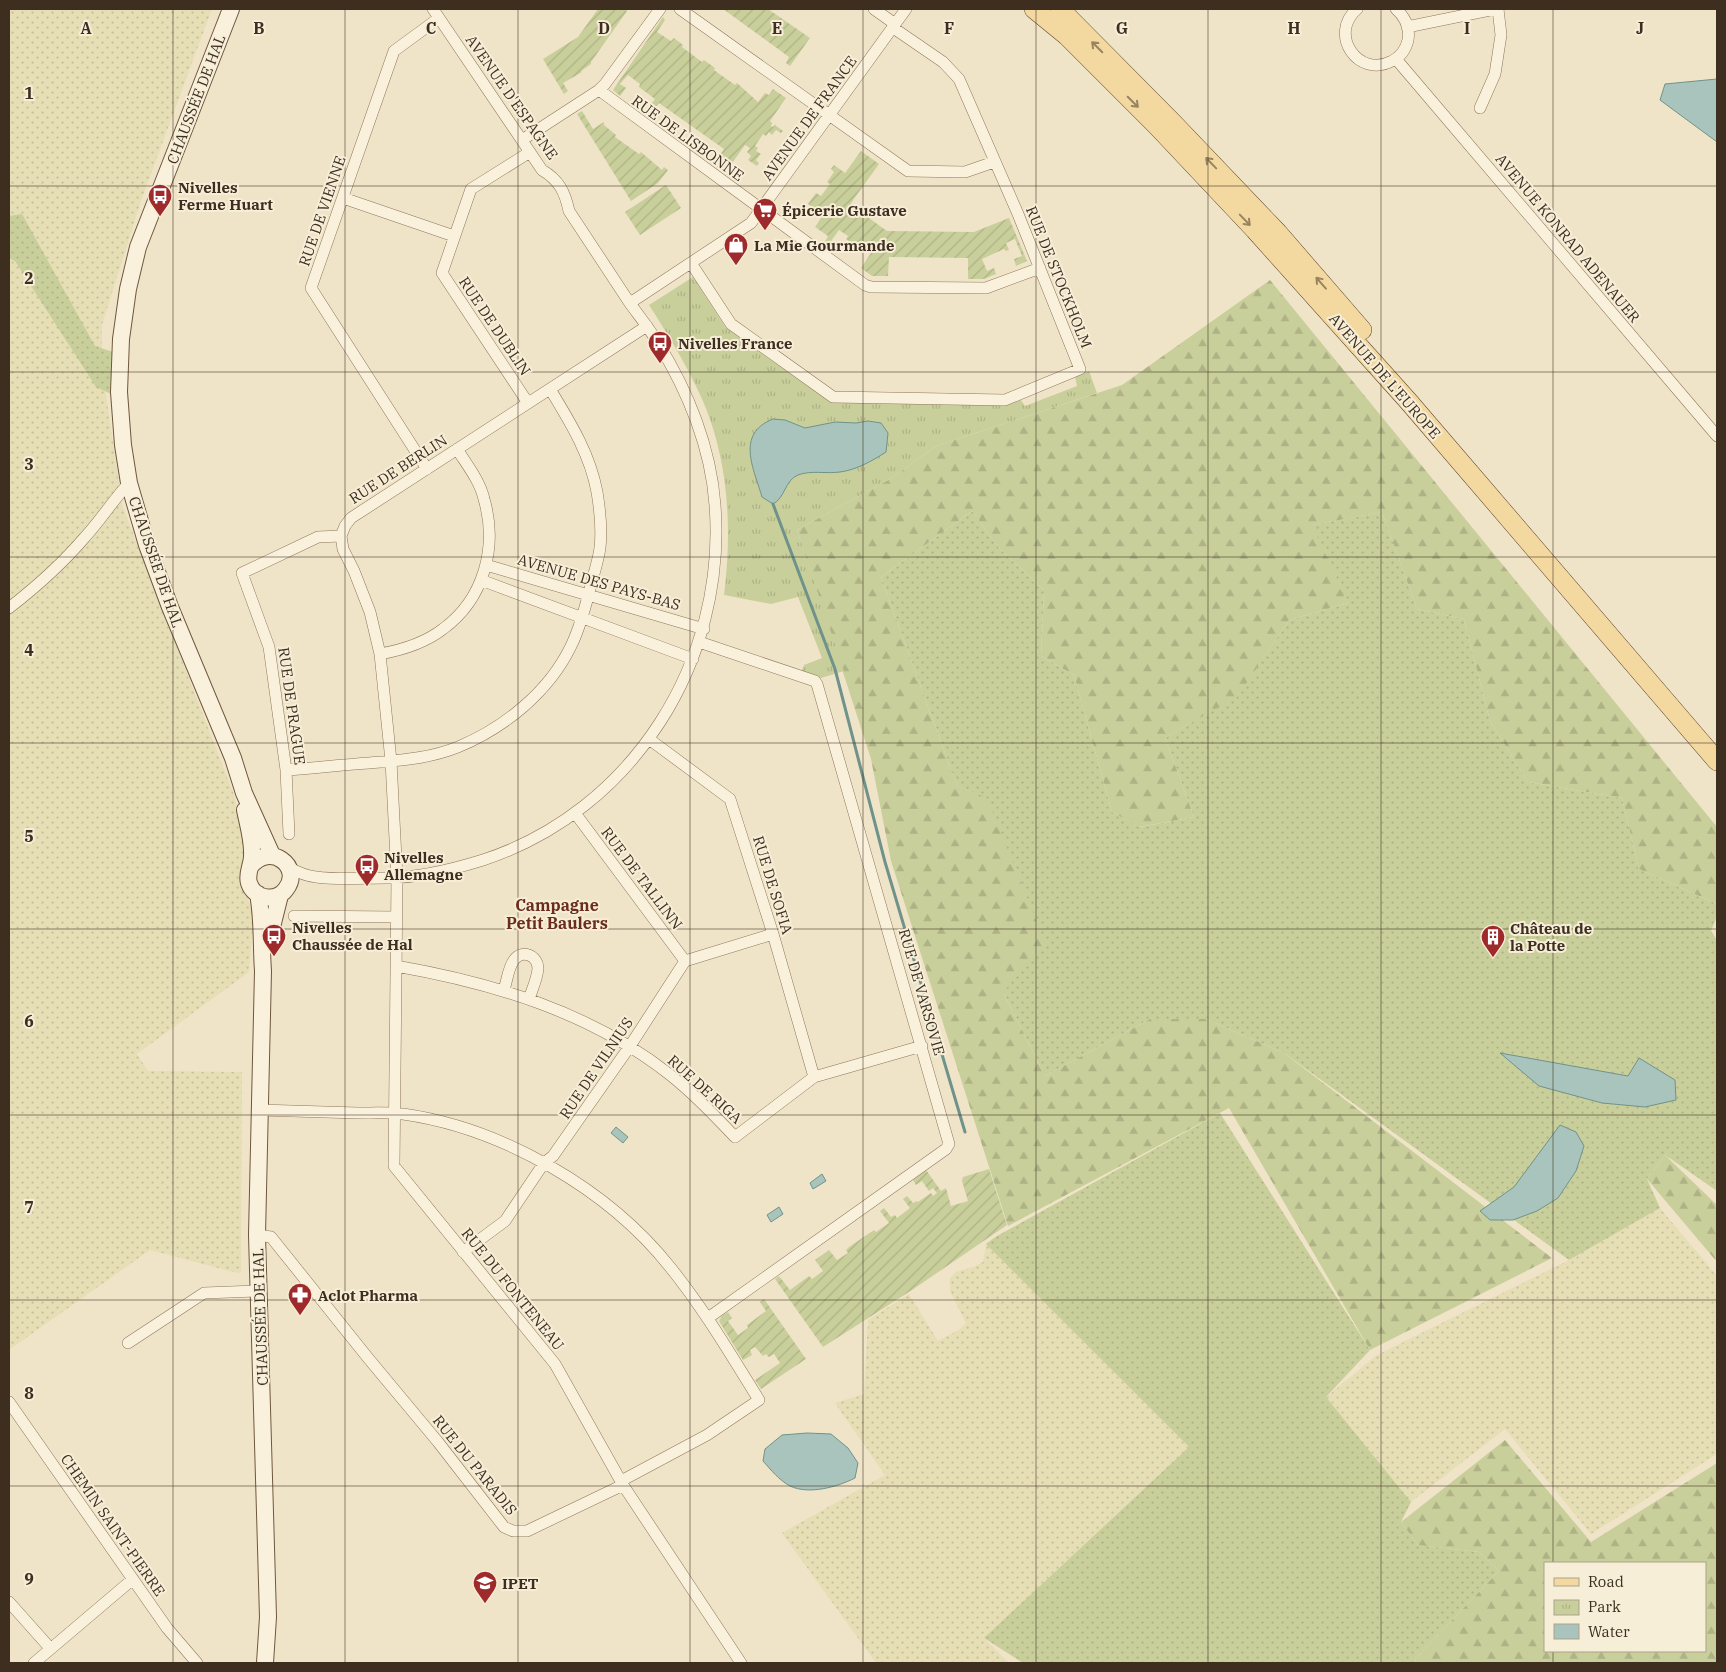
<svg xmlns="http://www.w3.org/2000/svg" width="1726" height="1672" viewBox="0 0 1726 1672" font-family="'IBM Plex Serif',serif">
<style>
.farmland{fill:url(#farmland-dots)}
.grass{fill:url(#grass-dots)}
.forest{fill:url(#forest-firs);fill-rule:evenodd}
.park{fill:url(#park-tufts)}
.garden{fill:url(#garden-furrows)}
.water{fill:#a9c4bc;stroke:#6f938a}
.lines{fill:none;stroke-linecap:round;stroke-linejoin:round}
.stream{stroke:#6f938a;stroke-width:3}
.minor-casing{stroke:#8d765c;stroke-width:12}
.secondary-casing{stroke:#6f573f;stroke-width:18}
.primary-casing{stroke:#5b4430;stroke-width:20}
.minor{stroke:#faf1dc;stroke-width:11}
.secondary{stroke:#faf1dc;stroke-width:16}
.primary{stroke:#f3d9a0;stroke-width:19}
.oneway{stroke:#988460}
.grid{fill:none;stroke:#3d2e20;stroke-width:1;stroke-opacity:0.55}
.labels{text-anchor:middle;dominant-baseline:central;stroke-width:4;stroke-linejoin:round;paint-order:stroke}
.street-label{font-size:15px;fill:#3d2e20;stroke:#f7eed8}
.poi-label{font-size:15px;font-weight:bold;fill:#3d2e20;stroke:#f7eed8;text-anchor:start}
.neighbourhood-label{font-size:16px;font-weight:bold;fill:#6b2e1e;stroke:#f7eed8}
.grid-label{font-size:16px;text-anchor:middle;font-weight:bold;fill:#3d2e20;stroke:#f7eed8;stroke-width:4;stroke-linejoin:round;paint-order:stroke}
</style>
<defs>
<pattern id="farmland-dots" width="8" height="8" patternUnits="userSpaceOnUse" patternTransform="scale(1.25)"><rect width="8" height="8" fill="#e6deb5"/><path d="M2 2h.1M6 6h.1" fill="none" stroke="#c6bf9b" stroke-width="1.8" stroke-linecap="round"/></pattern>
<pattern id="grass-dots" width="8" height="8" patternUnits="userSpaceOnUse" patternTransform="scale(1.25)"><rect width="8" height="8" fill="#c9cf9b"/><path d="M2 2h.1M6 6h.1" fill="none" stroke="#aeb285" stroke-width="1.8" stroke-linecap="round"/></pattern>
<pattern id="forest-firs" width="22" height="20" patternUnits="userSpaceOnUse" patternTransform="scale(1.25)"><rect width="22" height="20" fill="#c9cf9b"/><path d="M5 1l3.5 6h-7zM16 11l3.5 6h-7z" fill="#aeb285"/></pattern>
<pattern id="park-tufts" width="24" height="20" patternUnits="userSpaceOnUse" patternTransform="scale(1.25)"><rect width="24" height="20" fill="#c9cf9b"/><path d="M3 7l-1-3M5 7V3M7 7l1-3M15 17l-1-3M17 17v-4M19 17l1-3" fill="none" stroke="#aeb285"/></pattern>
<pattern id="garden-furrows" width="10" height="10" patternUnits="userSpaceOnUse" patternTransform="scale(1.25)"><rect width="10" height="10" fill="#c9cf9b"/><path d="M-1 1l2-2M0 10L10 0M9 11l2-2" fill="none" stroke="#aeb285"/></pattern>
</defs>
<rect width="100%" height="100%" fill="#f0e4c8"/>
<!-- farmland -->
<path class="farmland" d="M 9,9 L 212,9 L 141,201 L 102,325 L 102,367 L 122,505 L 234,795 L 247,855 L 240,877 L 243,889 L 254,912 L 249,972 L 137,1054 L 148,1071 L 242,1072 L 241,1273 L 233,1272 L 150,1250 L 9,1350 Z
M 1660,1208 L 1717,1276 L 1717,1454 L 1591,1534 L 1505,1429 L 1411,1502 L 1326,1397 L 1377,1355 L 1569,1260 Z
M 997,1236 L 1107,1365 L 1189,1447 L 984,1638 L 1009,1663 L 876,1663 L 782,1533 L 885,1475 L 835,1403 L 864,1394 L 868,1320 L 909,1294 L 938,1341 L 960,1329 L 966,1323 L 950,1291 L 950,1278 L 956,1272 L 973,1267 L 983,1262 L 986,1244 Z"/>
<!-- grass -->
<path class="grass" d="M 22,214 L 95,346 L 113,352 L 111,394 L 96,387 L 15,261 L 9,258 L 9,216 Z
M 972,511 L 999,548 L 1044,590 L 1041,656 L 1074,675 L 1112,812 L 1140,827 L 1194,817 L 1165,738 L 1238,695 L 1289,620 L 1348,603 L 1311,525 L 1382,512 L 1417,609 L 1464,619 L 1490,721 L 1528,782 L 1622,798 L 1639,869 L 1717,904 L 1717,916 L 1711,931 L 1717,940 L 1717,1191 L 1665,1155 L 1647,1179 L 1660,1208 L 1569,1260 L 1284,1053 L 1206,1019 L 1150,1019 L 1045,1076 L 1003,992 L 987,799 L 957,786 L 881,577 Z
M 1220,1113 L 1370,1350 L 1326,1397 L 1411,1502 L 1401,1522 L 1418,1545 L 1479,1552 L 1499,1571 L 1415,1659 L 1416,1663 L 1023,1663 L 984,1638 L 1189,1447 L 986,1244 L 997,1236 Z"/>
<!-- forest -->
<path class="forest" d="M 1270,280 L 1717,827 L 1717,904 L 1639,869 L 1622,798 L 1528,782 L 1490,721 L 1464,619 L 1417,609 L 1382,512 L 1312,525 L 1348,603 L 1289,620 L 1238,696 L 1165,738 L 1194,817 L 1139,827 L 1112,812 L 1074,675 L 1041,656 L 1044,590 L 999,548 L 972,511 L 881,577 L 957,786 L 987,798 L 1045,943 L 1003,992 L 1045,1076 L 1150,1019 L 1206,1019 L 1284,1053 L 1552,1258 L 1370,1350 L 1229,1108 L 1008,1226 L 891,861 L 871,759 L 797,530 L 890,479 L 936,446 L 1122,385 Z
M 1665,1155 L 1717,1205 L 1717,1262 L 1647,1179 Z
M 1505,1440 L 1591,1542 L 1717,1463 L 1717,1663 L 1416,1663 L 1415,1659 L 1499,1571 L 1479,1552 L 1418,1545 L 1401,1522 ZM 1545,1563 L 1705,1563 L 1705,1651 L 1545,1651 Z"/>
<!-- park -->
<path class="park" d="M 693,277 L 726,328 L 831,402 L 1007,405 L 1021,400 L 1025,406 L 1077,386 L 1075,377 L 1089,371 L 1097,393 L 936,446 L 890,479 L 797,530 L 844,671 L 821,678 L 801,672 L 804,665 L 822,658 L 798,597 L 771,604 L 724,595 C 732,532 729,465 705,406 C 690,370 670,338 649,305 Z"/>
<!-- garden -->
<path class="garden" d="M 598,9 L 625,9 L 627,11 L 591,62 L 591,64 L 581,71 L 582,72 L 563,83 L 568,91 L 564,94 L 543,59 L 578,37 Z
M 723,9 L 768,9 L 810,38 L 790,66 L 786,63 L 789,57 Z
M 663,17 L 665,20 L 657,32 L 671,41 L 674,38 L 683,45 L 682,47 L 702,62 L 704,60 L 715,68 L 714,70 L 735,85 L 737,83 L 758,102 L 765,93 L 769,95 L 773,89 L 786,98 L 770,121 L 772,123 L 771,126 L 773,127 L 775,125 L 783,131 L 781,133 L 776,130 L 772,135 L 769,132 L 766,136 L 763,134 L 755,146 L 758,148 L 756,151 L 761,154 L 756,160 L 759,163 L 757,166 L 748,160 L 751,156 L 747,152 L 750,148 L 745,145 L 725,173 L 714,164 L 724,149 L 659,103 L 653,110 L 649,107 L 655,99 L 639,87 L 640,84 L 628,75 L 620,84 L 626,88 L 620,96 L 613,90 Z
M 582,111 L 593,129 L 604,122 L 604,125 L 616,135 L 615,137 L 639,154 L 641,152 L 662,170 L 664,167 L 668,170 L 658,183 L 631,201 L 577,114 Z
M 861,151 L 879,164 L 851,203 L 852,206 L 887,231 L 974,232 L 1009,218 L 1027,261 L 1016,266 L 1014,259 L 1022,256 L 1015,239 L 1006,243 L 1009,250 L 1006,251 L 1004,249 L 982,259 L 987,271 L 994,268 L 996,274 L 984,279 L 968,279 L 968,258 L 889,257 L 888,276 L 872,276 L 861,268 L 871,253 L 858,243 L 856,246 L 846,239 L 848,236 L 839,230 L 829,244 L 825,242 L 828,236 L 815,227 L 823,215 L 808,204 L 816,193 L 821,196 L 830,184 L 827,182 L 834,172 L 831,169 L 834,165 L 845,173 Z
M 666,185 L 681,208 L 640,235 L 625,212 Z
M 989,1169 L 1007,1225 L 912,1290 L 823,1347 L 775,1279 L 779,1276 L 790,1290 L 809,1276 L 812,1279 L 823,1271 L 815,1260 L 829,1250 L 837,1260 L 848,1253 L 846,1250 L 849,1247 L 874,1230 L 876,1232 L 889,1223 L 880,1211 L 884,1208 L 891,1217 L 895,1215 L 897,1218 L 910,1208 L 903,1199 L 907,1196 L 913,1203 L 917,1201 L 918,1202 L 931,1193 L 933,1196 L 937,1193 L 933,1188 L 929,1191 L 922,1181 L 916,1185 L 913,1180 L 926,1170 L 941,1191 L 946,1188 L 951,1206 L 968,1201 L 962,1181 L 963,1177 Z
M 764,1299 L 806,1359 L 761,1389 L 755,1380 L 780,1363 L 774,1354 L 769,1357 L 766,1354 L 763,1356 L 755,1347 L 750,1350 L 752,1355 L 743,1360 L 719,1321 L 722,1316 L 728,1312 L 732,1318 L 728,1321 L 738,1335 L 748,1328 L 747,1325 L 766,1311 L 760,1302 Z"/>
<!-- water -->
<path class="water" d="M 1717,79 L 1717,142 L 1660,100 L 1665,84 Z
M 773,419 L 785,420 L 805,428 L 835,422 L 856,423 L 868,421 L 881,423 L 888,433 L 886,452 C 872,461 856,470 840,472 C 826,474 811,470 798,475 C 785,480 785,498 773,504 L 762,497 C 754,469 735,434 773,419 Z
M 1500,1053 L 1628,1076 L 1639,1058 L 1675,1080 L 1676,1100 L 1645,1107 L 1602,1103 L 1539,1086 Z
M 1560,1125 L 1576,1132 L 1584,1146 L 1576,1171 L 1558,1198 L 1537,1211 L 1513,1220 L 1490,1220 L 1480,1211 L 1514,1187 Z
M 616,1127 L 628,1137 L 623,1143 L 611,1133 Z
M 822,1174 L 826,1181 L 813,1189 L 810,1183 Z
M 779,1207 L 783,1214 L 771,1222 L 767,1215 Z
M 807,1433 L 831,1434 L 848,1448 L 858,1463 L 855,1478 C 837,1487 809,1495 790,1486 C 779,1480 771,1470 763,1461 L 765,1449 L 782,1435 Z"/>
<g class="lines">
<!-- stream -->
<path class="stream" d="M 773,504 L 835,669 L 885,862 L 965,1132"/>
<defs>
<path id="minor" d="M 680,9 L 908,171 L 965,172 L 994,162
M 874,9 L 895,24
M 1357,9 C 1328,34 1358,79 1392,61 C 1400,57 1406,49 1408,40 C 1410,28 1405,17 1396,9
M 1407,27 L 1495,9
M 1396,59 L 1717,436
M 599,90 L 865,285 L 871,287 L 986,288 L 1040,268
M 1480,108 L 1495,74 L 1501,35 L 1498,9
M 522,140 L 599,90 L 605,84 L 660,9
M 343,198 L 454,236
M 691,263 L 731,324 L 833,397 L 1005,400 L 1080,369 L 1018,214 L 959,79 L 943,62 L 892,27
M 630,303 L 751,223 L 906,9
M 647,326 L 351,518 L 345,526 L 341,536 L 343,549 L 354,571 L 370,612 L 380,654 L 391,761 L 397,878 L 394,1166 L 555,1364 L 623,1485 L 741,1663
M 528,403 L 442,273 L 471,189 L 530,152
M 427,469 L 311,288 L 394,51 L 439,18
M 486,565 L 704,629
M 481,580 L 693,659
M 9,608 C 36,587 63,563 85,537 C 101,520 113,500 129,483
M 699,642 L 815,681 L 817,684 L 949,1144 L 946,1149 L 708,1318
M 380,654 C 402,650 425,643 443,629 C 484,599 498,547 484,499 C 480,481 467,465 457,449
M 649,739 L 730,799 L 773,934 L 814,1077
M 286,770 C 314,768 341,765 369,763 C 401,760 428,759 458,747 C 504,728 549,692 571,646 C 580,628 585,608 590,589 C 593,576 598,562 600,548 C 602,530 600,510 597,492 C 590,454 570,422 550,389
M 575,813 L 685,961
M 289,834 L 286,770 L 269,647 L 242,573 L 318,537 L 341,536
M 288,867 C 297,872 306,876 316,877 C 338,880 363,878 385,878 C 419,878 451,870 483,860 C 633,811 727,661 715,505 C 711,448 688,391 658,343 C 649,328 639,316 629,302 C 609,272 589,241 569,211 C 565,192 559,180 542,170 L 433,9
M 294,916 L 396,917
M 396,966 C 493,983 590,1012 669,1074 C 693,1093 714,1115 735,1137 L 814,1077 L 922,1046
M 504,990 C 507,981 508,968 514,960 C 522,949 538,955 538,969 C 537,979 532,990 529,999
M 259,1110 C 292,1111 325,1112 358,1113 C 373,1113 389,1112 403,1114 C 502,1128 608,1189 670,1267 C 704,1309 731,1355 759,1400 L 707,1435 L 621,1481
M 257,1235 L 271,1237 L 368,1358 L 438,1442 L 504,1527 L 513,1531 L 527,1531 L 623,1485
M 463,1252 L 505,1221 L 544,1163 L 553,1156 L 630,1046 L 685,961 L 773,934
M 128,1343 L 204,1293 L 258,1291
M 9,1402 L 167,1628 L 197,1663
M 9,1602 L 50,1648
M 34,1663 L 133,1579"/>
<path id="secondary" d="M 231,9 L 138,247 L 128,289 L 121,339 L 119,392 L 123,445 L 129,483 L 147,545 L 170,607 L 233,758 L 244,793 L 272,855
M 245,810 C 248,825 253,841 252,856 C 252,865 246,874 249,883 C 254,899 276,903 286,889 C 303,867 270,841 250,867
M 258,894 C 263,920 261,945 263,971 L 257,1235 L 268,1617 L 265,1663
M 270,942 L 273,923 L 280,895"/>
<path id="primary" d="M 1034,9 L 1067,36 L 1156,125 L 1255,230 L 1409,402 L 1717,761
M 1060,9 L 1173,123 L 1278,233 L 1362,330"/>
</defs>
<!-- minor casing -->
<use href="#minor" class="minor-casing"/>
<!-- secondary casing -->
<use href="#secondary" class="secondary-casing"/>
<!-- primary casing -->
<use href="#primary" class="primary-casing"/>
<!-- minor -->
<use href="#minor" class="minor"/>
<!-- secondary -->
<use href="#secondary" class="secondary"/>
<!-- primary -->
<use href="#primary" class="primary"/>
</g>
<!-- one-way arrows -->
<defs><path id="oneway-shaft" d="M-6 0H5M1.5-3L5.5 0L1.5 3" fill="none" stroke-width="1.6" stroke-linecap="round" stroke-linejoin="round" transform="scale(1.25)"/></defs>
<g class="oneway">
<use href="#oneway-shaft" transform="translate(1097 47) rotate(-135)"/>
<use href="#oneway-shaft" transform="translate(1133 102) rotate(45)"/>
<use href="#oneway-shaft" transform="translate(1211 163) rotate(-134)"/>
<use href="#oneway-shaft" transform="translate(1245 220) rotate(46)"/>
<use href="#oneway-shaft" transform="translate(1321 283) rotate(-131)"/>
</g>
<!-- grid -->
<path class="grid" d="M 173,9 L 173,1663M 345,9 L 345,1663M 518,9 L 518,1663M 690,9 L 690,1663M 863,9 L 863,1663M 1036,9 L 1036,1663M 1208,9 L 1208,1663M 1381,9 L 1381,1663M 1553,9 L 1553,1563M 9,186 L 1717,186M 9,372 L 1717,372M 9,557 L 1717,557M 9,743 L 1717,743M 9,929 L 1717,929M 9,1115 L 1717,1115M 9,1300 L 1717,1300M 9,1486 L 1717,1486M 1553,1651 L 1553,1663"/>
<!-- icons -->
<defs>
<symbol id="bus-pin" viewBox="-11 -11 22 30"><path d="M0 17L-7.5 6A9.5 9.5 0 1 1 7.5 6Z" fill="#9e2a2b" stroke="#f7eed8"/><path d="M-5-6H5V4H4V6H2V4H-2V6H-4V4H-5ZM-3.5-4V0h7V-4ZM-3.5 1.2v1.5H-2V1.2ZM2 1.2v1.5H3.5V1.2Z" fill="#fff"/></symbol>
<symbol id="supermarket-pin" viewBox="-11 -11 22 30"><path d="M0 17L-7.5 6A9.5 9.5 0 1 1 7.5 6Z" fill="#9e2a2b" stroke="#f7eed8"/><path d="M-6-5.5h2.5l.6 2H6L4.5 2H-2.5L-4.4-4H-6ZM-1.5 3.2a1.3 1.3 0 1 0 .1 0ZM3 3.2a1.3 1.3 0 1 0 .1 0Z" fill="#fff"/></symbol>
<symbol id="shop-pin" viewBox="-11 -11 22 30"><path d="M0 17L-7.5 6A9.5 9.5 0 1 1 7.5 6Z" fill="#9e2a2b" stroke="#f7eed8"/><path d="M-5-2.5h2.3a2.7 3.5 0 0 1 5.4 0H5L5.5 6h-11ZM-1.5-2.5h3a1.5 2.3 0 0 0-3 0Z" fill="#fff"/></symbol>
<symbol id="building-pin" viewBox="-11 -11 22 30"><path d="M0 17L-7.5 6A9.5 9.5 0 1 1 7.5 6Z" fill="#9e2a2b" stroke="#f7eed8"/><path d="M-4-6H4V6H1V3H-1V6H-4ZM-2.5-4.3h1.7v1.8h-1.7ZM.8-4.3h1.7v1.8H.8ZM-2.5-1h1.7V.8h-1.7ZM.8-1h1.7V.8H.8Z" fill="#fff"/></symbol>
<symbol id="pharmacy-pin" viewBox="-11 -11 22 30"><path d="M0 17L-7.5 6A9.5 9.5 0 1 1 7.5 6Z" fill="#9e2a2b" stroke="#f7eed8"/><path d="M-2-6h4v4h4v4h-4v4h-4v-4h-4v-4h4Z" fill="#fff"/></symbol>
<symbol id="school-pin" viewBox="-11 -11 22 30"><path d="M0 17L-7.5 6A9.5 9.5 0 1 1 7.5 6Z" fill="#9e2a2b" stroke="#f7eed8"/><path d="M0-5L7-2L0 1L-7-2ZM-4 1L0 2.5L4 1V4Q0 6-4 4Z" fill="#fff"/></symbol>
</defs>
<g fill-rule="evenodd">
<use href="#bus-pin" x="146" y="182" width="28" height="38"/>
<use href="#supermarket-pin" x="751" y="196" width="28" height="38"/>
<use href="#shop-pin" x="722" y="231" width="28" height="38"/>
<use href="#bus-pin" x="646" y="329" width="28" height="38"/>
<use href="#bus-pin" x="353" y="852" width="28" height="38"/>
<use href="#bus-pin" x="260" y="922" width="28" height="38"/>
<use href="#building-pin" x="1479" y="923" width="28" height="38"/>
<use href="#pharmacy-pin" x="286" y="1281" width="28" height="38"/>
<use href="#school-pin" x="471" y="1569" width="28" height="38"/>
</g>
<g class="labels">
<!-- street labels -->
<g class="street-label">
<text transform="translate(512 97) rotate(55)">AVENUE D'ESPAGNE</text>
<text transform="translate(196 99) rotate(-69)">CHAUSSÉE DE HAL</text>
<text transform="translate(809 118) rotate(-54)">AVENUE DE FRANCE</text>
<text transform="translate(688 138) rotate(36)">RUE DE LISBONNE</text>
<text transform="translate(322 211) rotate(-71)">RUE DE VIENNE</text>
<text transform="translate(1568 238) rotate(50)">AVENUE KONRAD ADENAUER</text>
<text transform="translate(1059 277) rotate(68)">RUE DE STOCKHOLM</text>
<text transform="translate(495 326) rotate(56)">RUE DE DUBLIN</text>
<text transform="translate(1385 376) rotate(49)">AVENUE DE L'EUROPE</text>
<text transform="translate(398 469) rotate(-33)">RUE DE BERLIN</text>
<text transform="translate(156 562) rotate(71)">CHAUSSÉE DE HAL</text>
<text transform="translate(599 582) rotate(16)">AVENUE DES PAYS-BAS</text>
<text transform="translate(292 706) rotate(82)">RUE DE PRAGUE</text>
<text transform="translate(642 878) rotate(53)">RUE DE TALLINN</text>
<text transform="translate(773 885) rotate(73)">RUE DE SOFIA</text>
<text transform="translate(922 992) rotate(74)">RUE DE VARSOVIE</text>
<text transform="translate(596 1068) rotate(-56)">RUE DE VILNIUS</text>
<text transform="translate(705 1089) rotate(42)">RUE DE RIGA</text>
<text transform="translate(513 1289) rotate(51)">RUE DU FONTENEAU</text>
<text transform="translate(260 1317) rotate(-92)">CHAUSSÉE DE HAL</text>
<text transform="translate(475 1465) rotate(51)">RUE DU PARADIS</text>
<text transform="translate(113 1525) rotate(55)">CHEMIN SAINT-PIERRE</text>
</g>
<!-- poi labels -->
<g class="poi-label">
<text x="178" y="187">Nivelles<tspan x="178" dy="17">Ferme Huart</tspan></text>
<text x="782" y="210">Épicerie Gustave</text>
<text x="754" y="245">La Mie Gourmande</text>
<text x="678" y="343">Nivelles France</text>
<text x="384" y="857">Nivelles<tspan x="384" dy="17">Allemagne</tspan></text>
<text x="292" y="927">Nivelles<tspan x="292" dy="17">Chaussée de Hal</tspan></text>
<text x="1510" y="928">Château de<tspan x="1510" dy="17">la Potte</tspan></text>
<text x="318" y="1295">Aclot Pharma</text>
<text x="502" y="1583">IPET</text>
</g>
<!-- neighbourhood labels -->
<g class="neighbourhood-label">
<text x="557" y="905">Campagne<tspan x="557" dy="18">Petit Baulers</tspan></text>
</g>
</g>
<g class="grid-label">
<text x="86" y="34">A</text>
<text x="259" y="34">B</text>
<text x="431" y="34">C</text>
<text x="604" y="34">D</text>
<text x="777" y="34">E</text>
<text x="949" y="34">F</text>
<text x="1122" y="34">G</text>
<text x="1294" y="34">H</text>
<text x="1467" y="34">I</text>
<text x="1640" y="34">J</text>
<text x="29" y="99">1</text>
<text x="29" y="284">2</text>
<text x="29" y="470">3</text>
<text x="29" y="656">4</text>
<text x="29" y="842">5</text>
<text x="29" y="1027">6</text>
<text x="29" y="1213">7</text>
<text x="29" y="1399">8</text>
<text x="29" y="1585">9</text>
</g>
<!-- border -->
<rect width="1726" height="1672" fill="none" stroke="#3d2e20" stroke-width="20"/>
<!-- legend -->
<rect x="1544" y="1562" width="162" height="90" fill="#f7eed8" stroke="#ada18e"/>
<rect x="1554" y="1578" width="25" height="8" fill="#f3d9a0" stroke="#ada18e"/>
<text x="1588" y="1587" font-size="15" fill="#3d2e20">Road</text>
<rect x="1554" y="1600" width="25" height="15" fill="url(#park-tufts)" stroke="#ada18e"/>
<text x="1588" y="1612" font-size="15" fill="#3d2e20">Park</text>
<rect x="1554" y="1624" width="25" height="15" fill="#a9c4bc" stroke="#ada18e"/>
<text x="1588" y="1637" font-size="15" fill="#3d2e20">Water</text>
</svg>
